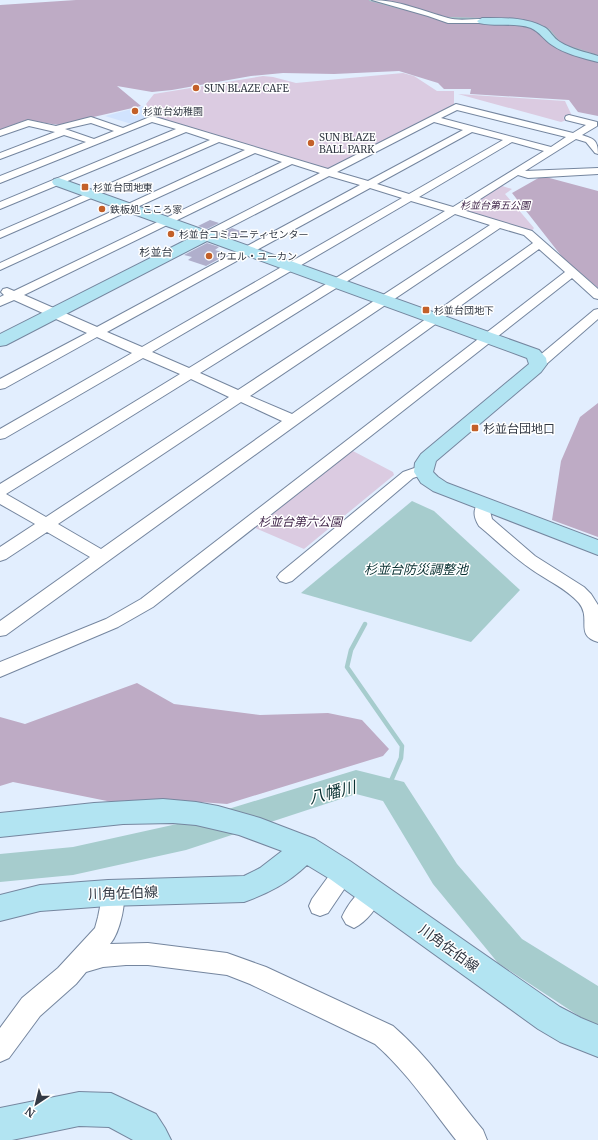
<svg xmlns="http://www.w3.org/2000/svg" width="598" height="1140" viewBox="0 0 598 1140" font-family="Merriweather,'Noto Sans JP',serif">
<style>
.built{fill:#d1e3fe}
.green{fill:#dbcbe1}
.forest{fill:#beabc5}
.water{fill:#a6cccd}
.lines{fill:none;stroke-linecap:round;stroke-linejoin:round}
.stream-far1{stroke:#a6cccd;stroke-width:2}
.stream{stroke:#a6cccd;stroke-width:4.5}
.river{fill:#a6cccd;fill-rule:evenodd}
.building{fill:#b0afcc}
.street-casing{stroke:#75869f;stroke-width:2}
.secondary-casing{stroke:#75869f;stroke-width:2}
.street{fill:#fff;fill-rule:evenodd}
.secondary{fill:#b2e4f2;fill-rule:evenodd}
.poi-dot{fill:#c36029;stroke:#fff;stroke-width:1.5}
.labels{text-anchor:middle;dominant-baseline:central;stroke-width:3;stroke-linejoin:round;paint-order:stroke}
.far-poi-label{font-size:10px;fill:#323944;stroke:#fff;text-anchor:start}
.far-park-label{font-size:10px;font-style:italic;fill:#41264a;stroke:#fff}
.far-neighbourhood-label{font-size:11px;fill:#323944;stroke:#fff}
.poi-label{font-size:12px;fill:#323944;stroke:#fff;text-anchor:start}
.park-label{font-size:12px;font-style:italic;fill:#41264a;stroke:#fff}
.water-label{font-size:13px;font-style:italic;fill:#083031;stroke:#fff}
.near-street-label{font-size:14px;fill:#323944;stroke:#fff}
.near-water-label{font-size:16px;font-style:italic;fill:#083031;stroke:#fff}
</style>
<rect width="100%" height="100%" fill="#e2eefe"/>
<!-- built -->
<path class="built" d="M 143,106 L 151,118 L 135,125 L 105,116 Z"/>
<!-- green -->
<path class="green" d="M 403,73 L 414,76 L 437,91 L 454,91 L 454,106 L 332,168 L 326,169 L 153,117 L 146,104 L 154,94 L 263,76 L 273,77 L 296,83 Z
M 458,94 L 565,101 L 572,116 L 569,115 L 563,118 L 567,120 L 561,122 Z
M 499,185 L 512,189 L 505,194 L 534,228 L 531,232 L 464,211 L 463,208 Z
M 351,450 L 393,472 L 394,475 L 304,549 L 253,527 Z"/>
<!-- forest -->
<path class="forest" d="M 76,0 L 598,0 L 598,116 L 578,112 L 569,100 L 470,94 L 471,89 L 444,89 L 438,83 L 399,71 L 334,74 L 283,73 L 251,76 L 172,90 L 152,92 L 117,86 L 141,106 L 59,125 L 26,120 L 0,130 L 0,5 Z
M 542,176 L 598,191 L 598,288 L 563,258 L 512,193 Z
M 598,403 L 598,537 L 552,520 L 561,461 L 580,417 Z
M 137,683 L 174,704 L 260,715 L 328,713 L 362,720 L 389,749 L 383,756 L 227,804 L 173,800 L 112,802 L 13,782 L 0,786 L 0,717 L 25,724 Z"/>
<!-- water -->
<path class="water" d="M 412,501 L 434,511 L 520,590 L 471,642 L 301,593 Z"/>
<g class="lines">
<!-- stream-far1 -->
<path class="stream-far1" d="M 370,0 L 404,9
M 444,18 L 485,19
M 541,26 L 549,30 L 558,41
M 573,48 L 598,56"/>
<!-- stream -->
<path class="stream" d="M 365,624 L 351,650 L 347,667 L 402,746 L 401,758 L 387,790"/>
<!-- river -->
<path class="river" d="M 356,770 L 404,782 L 457,864 L 522,939 L 598,986 L 598,1025 L 585,1020 L 498,963 L 433,884 L 383,801 L 356,794 L 186,850 L 73,875 L 0,882 L 0,854 L 73,847 L 186,822 Z"/>
</g>
<!-- building -->
<path class="building" d="M 210,220 L 219,223 L 207,229 L 198,226 Z
M 232,228 L 246,233 L 234,239 L 220,234 Z
M 207,243 L 219,247 L 215,250 L 228,254 L 206,266 L 188,260 L 192,257 L 184,255 Z"/>
<g class="lines">
<defs>
<path id="street" d="M 372,0 C 398,0 423,11 448,18 C 457,21 472,19 482,19 L 486,21 L 482,23 L 448,23 L 428,16 Z
M 456,104 L 573,133 L 586,125 L 566,120 L 565,118 L 566,116 L 569,115 L 597,122 L 597,126 L 582,135 C 594,139 598,140 598,154 L 595,153 L 586,142 L 576,139 L 525,171 L 598,168 L 598,174 L 528,178 L 518,175 L 463,210 L 532,231 L 598,289 L 598,299 L 594,298 L 572,278 L 153,607 L 118,627 L 0,677 L 0,662 L 106,619 L 141,599 L 565,272 L 539,249 L 6,635 L 0,636 L 0,621 L 90,557 L 47,532 L 6,559 L 0,561 L 0,547 L 35,524 L 0,504 L 0,484 L 180,374 L 143,358 L 5,438 L 0,439 L 0,429 L 132,353 L 97,337 L 5,388 L 0,389 L 0,379 L 87,333 L 14,300 L 0,306 L 0,297 L 4,295 L 1,292 L 3,289 L 7,288 L 14,291 L 282,162 L 255,153 L 0,270 L 0,263 L 245,150 L 219,142 L 0,238 L 0,231 L 210,140 L 186,132 L 0,209 L 0,202 L 176,129 L 152,122 L 0,183 L 0,176 L 86,142 L 64,135 L 0,159 L 0,153 L 55,132 L 29,126 L 0,136 L 0,130 L 28,120 L 56,126 L 91,117 L 123,128 L 152,116 L 328,169 ZM 457,110 L 566,137 L 551,147 L 441,118 ZM 434,122 L 463,130 L 368,181 L 337,172 ZM 91,123 L 114,131 L 94,139 L 65,129 ZM 472,132 L 503,140 L 409,194 L 377,184 ZM 512,142 L 544,151 L 453,207 L 419,197 ZM 292,164 L 320,173 L 203,233 L 201,235 L 203,237 L 211,237 L 329,176 L 360,185 L 97,327 L 24,295 ZM 370,188 L 402,198 L 142,347 L 107,332 ZM 411,201 L 445,211 L 189,368 L 152,352 ZM 455,214 L 490,225 L 238,390 L 200,373 ZM 500,228 L 524,235 L 533,243 L 292,414 L 250,396 ZM 191,379 L 229,397 L 46,517 L 6,494 ZM 241,402 L 282,421 L 101,549 L 58,524 Z
M 598,309 L 598,319 L 543,367 L 533,367 L 531,364 L 533,361 L 594,310 Z
M 423,465 L 428,467 L 431,470 L 428,473 L 413,478 L 292,581 L 286,583 L 280,581 L 277,577 L 280,573 L 403,472 Z
M 485,499 L 491,501 L 493,504 L 490,511 L 492,519 L 535,556 L 584,587 L 591,594 L 598,605 L 598,642 C 574,635 592,619 579,603 C 566,588 546,580 531,569 C 512,556 496,540 479,526 C 473,516 473,510 479,501 Z
M 344,863 L 352,866 L 355,873 L 328,913 L 320,916 L 312,913 L 309,906 L 312,899 L 336,866 Z
M 114,882 L 122,885 C 128,898 120,933 110,944 L 148,943 L 227,953 L 266,967 L 393,1026 C 428,1056 454,1095 483,1130 L 487,1140 L 456,1140 C 430,1107 407,1072 375,1044 L 250,984 L 227,975 L 148,965 L 126,965 L 103,967 L 86,972 L 76,984 L 40,1016 L 9,1058 L 0,1062 L 0,1028 L 22,998 L 58,968 L 95,928 L 98,917 L 103,892 L 106,885 Z
M 373,883 L 381,886 L 384,893 C 378,906 367,922 354,928 L 346,924 L 342,917 C 348,904 360,888 373,883 Z"/>
<path id="secondary" d="M 482,18 C 502,18 526,17 544,27 C 550,30 553,38 560,42 C 571,49 585,52 598,56 L 598,62 C 583,58 565,54 552,45 C 544,40 540,32 531,28 C 514,22 496,27 479,23 L 477,21 Z
M 59,178 L 539,350 L 546,358 L 547,364 L 541,372 L 436,461 L 433,472 L 438,477 L 447,483 L 598,540 L 598,555 L 433,491 L 421,483 L 414,472 L 415,463 L 421,454 L 529,364 L 527,358 L 207,241 L 6,345 L 0,346 L 0,334 L 194,236 L 54,185 L 52,182 L 54,179 Z
M 163,799 L 196,802 L 218,806 L 260,818 L 315,839 L 350,861 L 560,1007 L 581,1018 L 598,1025 L 598,1057 L 560,1042 L 538,1029 L 330,879 L 307,865 C 288,883 269,893 244,902 L 108,906 L 40,911 L 0,921 L 0,895 L 40,885 L 108,880 L 244,876 L 260,868 L 282,851 L 239,835 L 196,825 L 173,823 L 123,824 L 0,837 L 0,813 L 94,803 Z
M 79,1092 L 111,1093 L 156,1114 L 165,1128 L 171,1140 L 133,1140 L 109,1127 L 79,1126 L 12,1140 L 0,1140 L 0,1108 Z"/>
</defs>
<!-- street casing -->
<use href="#street" class="street-casing"/>
<!-- secondary casing -->
<use href="#secondary" class="secondary-casing"/>
<!-- street -->
<use href="#street" class="street"/>
<!-- secondary -->
<use href="#secondary" class="secondary"/>
</g>
<!-- markers -->
<g class="poi-dot">
<circle cx="196" cy="88" r="4"/>
<circle cx="135" cy="111" r="4"/>
<circle cx="311" cy="143" r="4"/>
<rect x="81" y="183" width="8" height="8" rx="2"/>
<circle cx="102" cy="209" r="4"/>
<circle cx="171" cy="234" r="4"/>
<circle cx="209" cy="256" r="4"/>
<rect x="422" y="306" width="8" height="8" rx="2"/>
<rect x="471" y="424" width="8" height="8" rx="2"/>
</g>
<g class="labels">
<!-- far-poi labels -->
<g class="far-poi-label">
<text x="204" y="88">SUN BLAZE CAFE</text>
<text x="143" y="111">杉並台幼稚園</text>
<text x="319" y="137">SUN BLAZE<tspan x="319" dy="12">BALL PARK</tspan></text>
<text x="93" y="187">杉並台団地東</text>
<text x="110" y="209">鉄板処 こころ家</text>
<text x="179" y="234">杉並台コミュニティセンター</text>
<text x="217" y="256">ウエル・ユーカン</text>
<text x="434" y="310">杉並台団地下</text>
</g>
<!-- far-park labels -->
<g class="far-park-label">
<text x="495" y="205">杉並台第五公園</text>
</g>
<!-- far-neighbourhood labels -->
<g class="far-neighbourhood-label">
<text x="156" y="252">杉並台</text>
</g>
<!-- poi labels -->
<g class="poi-label">
<text x="483" y="428">杉並台団地口</text>
</g>
<!-- park labels -->
<g class="park-label">
<text x="300" y="521">杉並台第六公園</text>
</g>
<!-- water labels -->
<g class="water-label">
<text x="416" y="569">杉並台防災調整池</text>
</g>
<!-- near-street labels -->
<g class="near-street-label">
<text transform="translate(123 893) rotate(-2)">川角佐伯線</text>
<text transform="translate(449 948) rotate(36)">川角佐伯線</text>
</g>
<!-- near-water labels -->
<g class="near-water-label">
<text transform="translate(332 792) rotate(-14)">八幡川</text>
</g>
</g>
<!-- north arrow -->
<g transform="translate(36 1104) rotate(215)" stroke="#ffffff" stroke-width="3" paint-order="stroke">
<path d="M0-3L7 15L0 10L-7 15Z" fill="#323944"/>
<text y="-6" font-size="11" font-weight="bold" text-anchor="middle" fill="#323944">N</text>
</g>
</svg>
